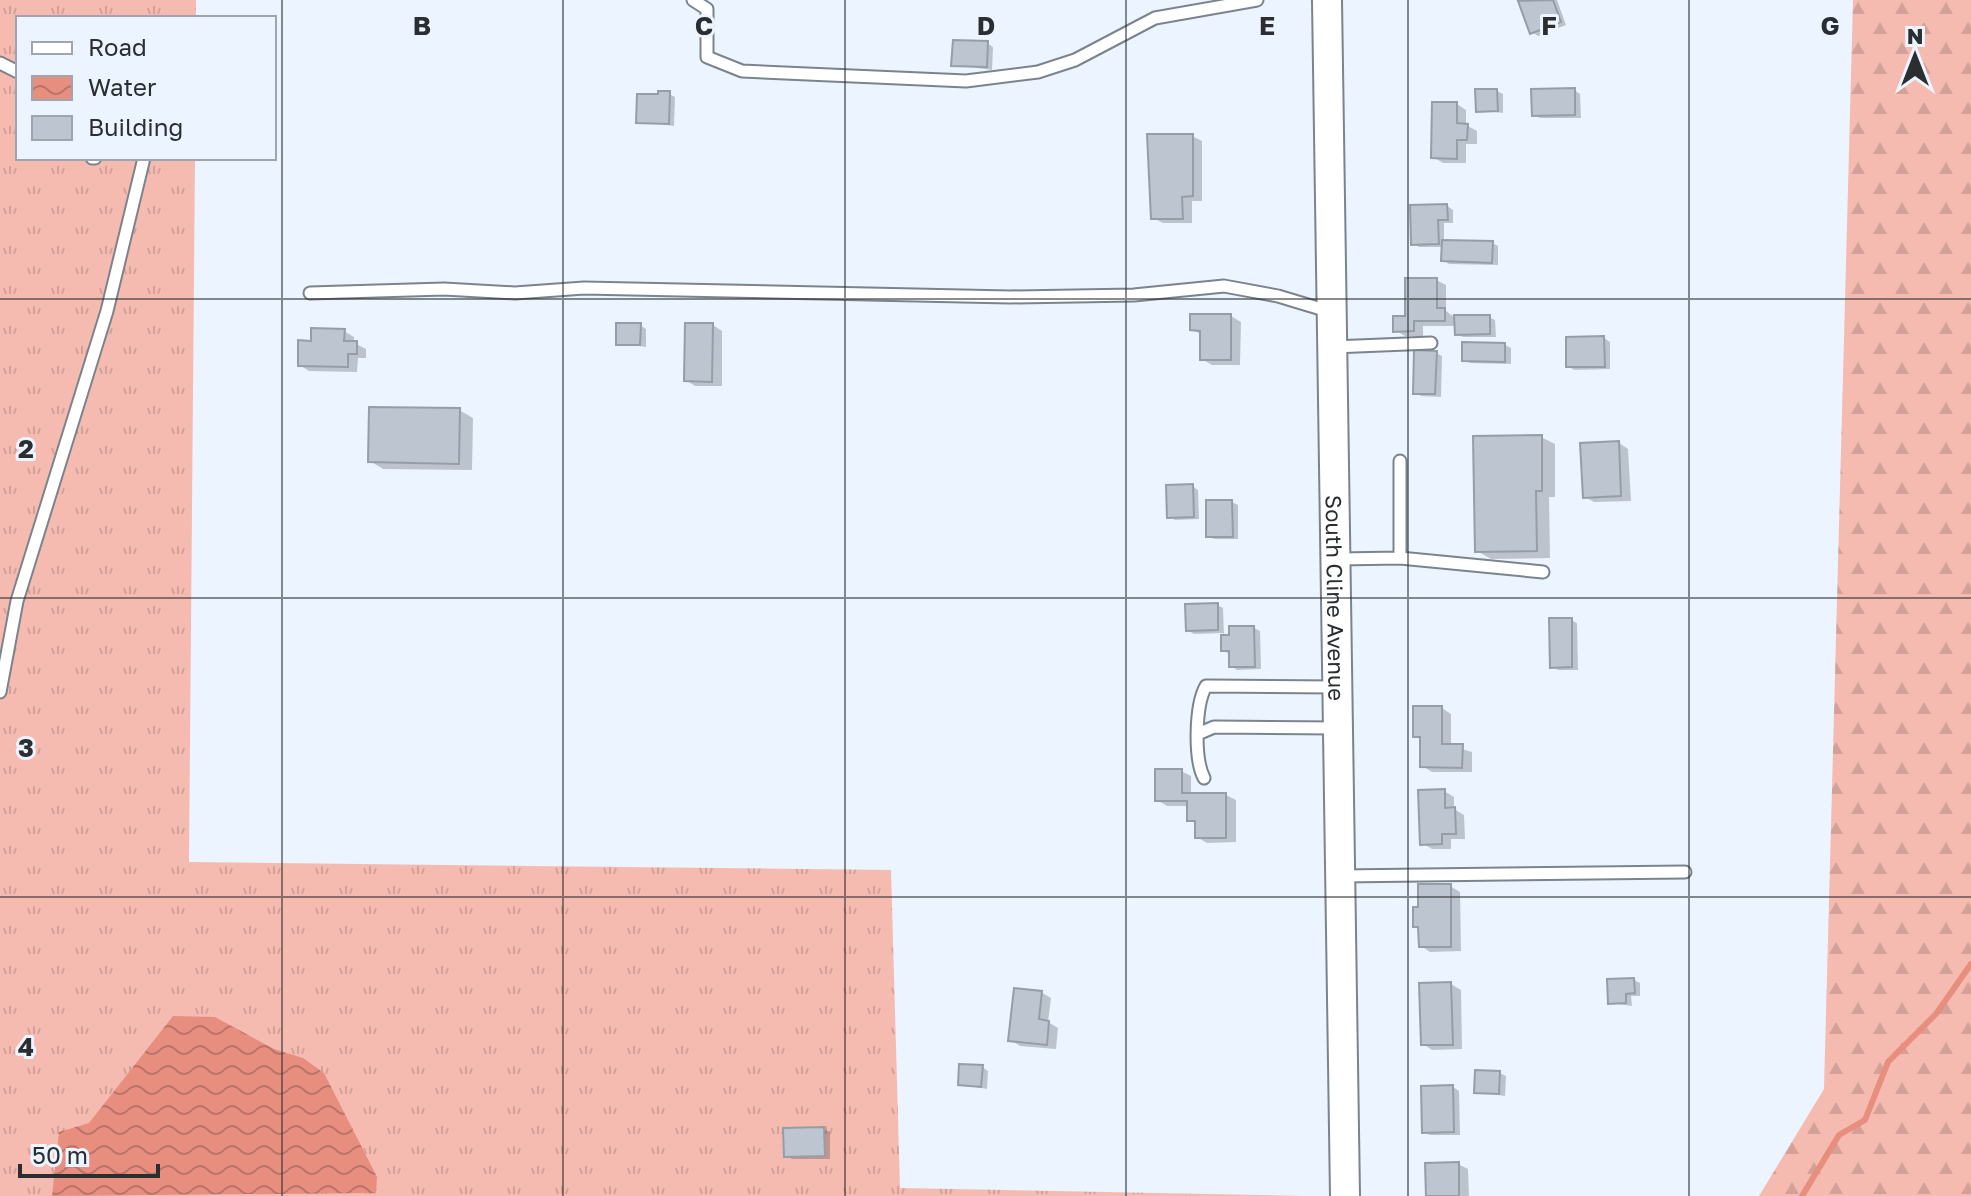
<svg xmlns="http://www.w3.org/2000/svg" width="1971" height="1196" viewBox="0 0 1971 1196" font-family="'Golos Text',sans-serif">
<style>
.grass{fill:url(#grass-tufts)}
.forest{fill:url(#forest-firs)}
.water{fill:url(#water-waves)}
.shadow{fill:#0003}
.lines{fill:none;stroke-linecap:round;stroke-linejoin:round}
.stream{stroke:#e78e7f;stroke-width:6}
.building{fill:#bdc6d0;stroke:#959ea7;stroke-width:2}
.service-casing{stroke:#7b848c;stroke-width:15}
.tertiary-casing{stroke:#7b848c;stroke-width:32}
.service{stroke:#fff;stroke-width:11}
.tertiary{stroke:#fff;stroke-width:28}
.grid{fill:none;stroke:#2a2e31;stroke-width:2;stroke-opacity:0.55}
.labels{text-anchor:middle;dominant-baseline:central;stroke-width:6;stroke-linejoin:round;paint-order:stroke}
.street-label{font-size:22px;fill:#2a2e31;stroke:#ebf4ff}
.grid-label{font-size:26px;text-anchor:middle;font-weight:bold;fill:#2a2e31;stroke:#ebf4ff;stroke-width:6;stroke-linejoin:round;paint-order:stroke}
</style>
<defs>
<pattern id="grass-tufts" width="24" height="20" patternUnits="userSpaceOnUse" patternTransform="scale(2)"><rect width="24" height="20" fill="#f6bbb0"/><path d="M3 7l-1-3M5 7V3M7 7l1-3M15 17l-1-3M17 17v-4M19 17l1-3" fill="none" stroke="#d3a198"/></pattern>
<pattern id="forest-firs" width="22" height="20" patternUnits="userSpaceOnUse" patternTransform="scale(2)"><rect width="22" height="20" fill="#f6bbb0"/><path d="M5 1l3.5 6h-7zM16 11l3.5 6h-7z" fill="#d3a198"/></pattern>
<pattern id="water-waves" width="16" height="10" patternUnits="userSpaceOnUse" patternTransform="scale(2)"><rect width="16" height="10" fill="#e78e7f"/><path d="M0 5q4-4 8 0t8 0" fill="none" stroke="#bb7469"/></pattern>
</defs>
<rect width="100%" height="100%" fill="#ebf4ff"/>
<!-- grass -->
<path class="grass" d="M 0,0 L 196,0 L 196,18 L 18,18 L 18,158 L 195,158 L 189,862 L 891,870 L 900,1188 L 1304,1196 L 0,1196 Z"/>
<!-- forest -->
<path class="forest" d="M 1853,0 L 1971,0 L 1971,1196 L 1759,1196 L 1824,1089 Z"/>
<!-- water -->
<path class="water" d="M 173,1016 L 215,1017 L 274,1049 L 303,1058 L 324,1073 L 377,1177 L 376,1193 L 52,1196 L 59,1132 L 89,1123 Z"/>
<!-- shadow -->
<path class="shadow" d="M 1526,0 L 1557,0 L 1566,25 L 1538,36 L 1532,32 L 1521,2 Z
M 987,43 L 993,47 L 992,70 L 954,65 Z
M 1574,90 L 1580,94 L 1581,118 L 1540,118 L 1534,115 Z
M 1497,91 L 1503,94 L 1503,113 L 1478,110 Z
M 669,94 L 675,97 L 674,126 L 638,121 Z
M 1457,104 L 1466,110 L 1466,125 L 1477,131 L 1477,144 L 1466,144 L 1466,163 L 1443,163 L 1433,157 Z
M 1192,136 L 1202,141 L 1202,201 L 1192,201 L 1192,223 L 1163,223 L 1153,218 Z
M 1447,206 L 1453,210 L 1453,223 L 1444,223 L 1444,242 L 1492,243 L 1498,246 L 1498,265 L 1449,264 L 1443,260 L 1444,247 L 1419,247 L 1412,243 Z
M 1436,280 L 1446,285 L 1446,311 L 1454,317 L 1489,317 L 1495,320 L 1496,337 L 1463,337 L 1457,334 L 1457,326 L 1423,326 L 1423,336 L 1405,336 L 1395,330 Z
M 1231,316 L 1241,322 L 1240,365 L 1212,365 L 1202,359 L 1202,335 L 1192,329 Z
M 640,325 L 646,329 L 646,347 L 618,343 Z
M 713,325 L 722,331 L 722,386 L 695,386 L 686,380 Z
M 344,331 L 354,337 L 354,343 L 366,349 L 366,358 L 358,358 L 357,372 L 309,371 L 300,365 L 313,343 Z
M 1604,338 L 1610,342 L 1610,369 L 1574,370 L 1568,366 Z
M 1505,345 L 1511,348 L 1511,364 L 1470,363 L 1464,359 Z
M 1436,353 L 1442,356 L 1441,397 L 1421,396 L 1415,392 Z
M 459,410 L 473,418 L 472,470 L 383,469 L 370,461 Z
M 1541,437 L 1555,444 L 1555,497 L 1549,497 L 1550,558 L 1491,559 L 1477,551 Z
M 1619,443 L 1628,449 L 1631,501 L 1594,502 L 1585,497 Z
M 1192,486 L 1198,490 L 1199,519 L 1175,520 L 1169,516 Z
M 1232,502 L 1238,505 L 1238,539 L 1214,539 L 1208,536 Z
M 1217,605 L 1223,608 L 1224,637 L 1254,628 L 1260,631 L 1261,669 L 1237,670 L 1231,666 L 1229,654 L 1223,650 L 1223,633 L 1194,634 L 1187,630 Z
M 1571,620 L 1577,623 L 1578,670 L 1558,670 L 1552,666 Z
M 1442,708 L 1451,714 L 1451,746 L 1472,752 L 1472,772 L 1432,772 L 1422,766 L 1422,740 L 1415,736 Z
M 1181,771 L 1191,776 L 1191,795 L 1226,795 L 1236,800 L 1236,842 L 1207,843 L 1197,837 L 1197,824 L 1189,820 L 1189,806 L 1167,806 L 1157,800 Z
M 1444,791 L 1454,797 L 1454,809 L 1464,815 L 1465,839 L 1451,839 L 1451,849 L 1432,849 L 1422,843 Z
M 1450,886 L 1460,892 L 1461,951 L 1430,952 L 1421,946 L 1420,930 L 1415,926 Z
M 1634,980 L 1640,983 L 1640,996 L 1631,996 L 1632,1006 L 1610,1003 Z
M 1451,984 L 1461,990 L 1462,1049 L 1432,1050 L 1423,1044 Z
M 1041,992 L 1051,998 L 1048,1022 L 1058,1028 L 1056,1049 L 1020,1046 L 1011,1040 Z
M 982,1067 L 988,1071 L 987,1089 L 960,1084 Z
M 1500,1073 L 1506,1076 L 1505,1096 L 1476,1092 Z
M 1453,1087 L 1459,1091 L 1460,1135 L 1430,1135 L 1424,1132 Z
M 824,1129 L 830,1132 L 830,1159 L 792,1159 L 786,1156 Z
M 1458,1164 L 1468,1169 L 1469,1196 L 1430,1196 Z"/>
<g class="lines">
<!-- stream -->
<path class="stream" d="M 1802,1196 L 1839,1135 L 1865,1120 L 1888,1062 L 1936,1014 L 1971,964"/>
</g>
<!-- building -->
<path class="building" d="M 1553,0 L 1561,22 L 1530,34 L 1518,1 Z
M 953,40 L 988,41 L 987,67 L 951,66 Z
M 1575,88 L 1575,115 L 1532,116 L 1531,89 Z
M 1475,89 L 1497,89 L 1498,111 L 1476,112 Z
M 658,91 L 670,91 L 669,124 L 636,123 L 637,94 L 658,94 Z
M 1432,102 L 1457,102 L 1457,123 L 1468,124 L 1467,140 L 1457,140 L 1457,159 L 1431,158 Z
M 1147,134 L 1193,134 L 1193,196 L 1182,197 L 1183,219 L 1151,219 Z
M 1447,204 L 1448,220 L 1438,220 L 1439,244 L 1411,245 L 1410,205 Z
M 1442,240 L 1493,241 L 1492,263 L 1441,261 Z
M 1405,278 L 1437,278 L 1437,308 L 1445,308 L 1445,321 L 1414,321 L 1414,331 L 1393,332 L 1393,316 L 1405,316 Z
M 1190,314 L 1231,314 L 1231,360 L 1200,360 L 1200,331 L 1190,330 Z
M 1454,315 L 1490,315 L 1490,334 L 1455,335 Z
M 616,323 L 641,323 L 640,345 L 616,345 Z
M 685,323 L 713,323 L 712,382 L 684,381 Z
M 311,328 L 345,329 L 344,341 L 357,341 L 357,354 L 348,354 L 348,367 L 298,366 L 298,340 L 311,341 Z
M 1604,336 L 1605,367 L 1566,367 L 1566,337 Z
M 1462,342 L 1505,343 L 1505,362 L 1462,361 Z
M 1414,350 L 1437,351 L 1435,394 L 1413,394 Z
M 369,407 L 460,408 L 459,464 L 368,462 Z
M 1542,435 L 1542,491 L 1536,491 L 1537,551 L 1475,552 L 1473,436 Z
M 1619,441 L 1621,496 L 1583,498 L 1580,443 Z
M 1193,484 L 1194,517 L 1167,518 L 1166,485 Z
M 1206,500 L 1232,500 L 1233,537 L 1206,537 Z
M 1218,603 L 1218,630 L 1186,631 L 1185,604 Z
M 1549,618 L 1572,618 L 1572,667 L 1550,668 Z
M 1229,626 L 1254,626 L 1255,667 L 1229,667 L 1229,651 L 1221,651 L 1221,635 L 1229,635 Z
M 1413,706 L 1442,706 L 1442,744 L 1463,744 L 1462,768 L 1420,767 L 1420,737 L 1413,737 Z
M 1155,769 L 1182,769 L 1182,793 L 1226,793 L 1226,838 L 1195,838 L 1195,821 L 1187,821 L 1187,801 L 1155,801 Z
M 1445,789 L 1445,808 L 1455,807 L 1456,834 L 1442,834 L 1442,844 L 1420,845 L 1418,790 Z
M 1418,884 L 1451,884 L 1451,947 L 1419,947 L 1418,927 L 1413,927 L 1413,907 L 1418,907 Z
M 1634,978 L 1635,993 L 1626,994 L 1626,1003 L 1608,1004 L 1607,979 Z
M 1451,982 L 1453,1045 L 1421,1045 L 1419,983 Z
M 1014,988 L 1042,991 L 1039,1019 L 1049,1021 L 1047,1045 L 1008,1041 Z
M 959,1064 L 983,1065 L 981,1087 L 958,1085 Z
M 1475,1070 L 1500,1071 L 1499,1094 L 1474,1093 Z
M 1453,1085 L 1454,1132 L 1422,1133 L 1421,1086 Z
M 824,1127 L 825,1156 L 784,1157 L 783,1128 Z
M 1459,1162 L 1459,1196 L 1426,1196 L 1425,1163 Z"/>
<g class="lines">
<defs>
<path id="service" d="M 693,0 L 707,9 L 707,57 L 742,71 L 966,81 L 1038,72 L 1075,60 L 1155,18 L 1257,0
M 0,63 L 18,72
M 92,158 L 95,158
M 310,293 L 444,289 L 515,293 L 584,288 L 1010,297 L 1134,295 L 1224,286 L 1278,296 L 1331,312
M 1333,347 L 1431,343
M 1400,558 L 1543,572
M 1337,559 L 1400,558 L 1400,461
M 0,692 L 17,601 L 107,311 L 144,158
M 1200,733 L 1214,727 L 1337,728
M 1204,778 C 1194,759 1195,705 1206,686 L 1336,687
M 1340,876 L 1685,872"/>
<g id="tertiary">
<path id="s1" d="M 1327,0 L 1345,1196"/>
</g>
</defs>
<!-- service casing -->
<use href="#service" class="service-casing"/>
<!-- tertiary casing -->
<use href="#tertiary" class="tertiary-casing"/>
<!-- service -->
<use href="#service" class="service"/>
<!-- tertiary -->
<use href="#tertiary" class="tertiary"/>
</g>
<!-- grid -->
<path class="grid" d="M 282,0 L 282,1196M 563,0 L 563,1196M 845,0 L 845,1196M 1126,0 L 1126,1196M 1408,0 L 1408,1196M 1689,0 L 1689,1196M 0,299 L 1971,299M 0,598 L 1971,598M 0,897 L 1971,897"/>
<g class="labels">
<!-- street labels -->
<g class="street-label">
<text stroke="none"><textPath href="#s1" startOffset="598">South Cline Avenue</textPath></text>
</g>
</g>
<g class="grid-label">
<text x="422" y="35">B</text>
<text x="704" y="35">C</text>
<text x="986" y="35">D</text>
<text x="1267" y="35">E</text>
<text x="1549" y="35">F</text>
<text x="1830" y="35">G</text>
<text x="26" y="458">2</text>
<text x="26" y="757">3</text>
<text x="26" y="1056">4</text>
</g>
<!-- legend -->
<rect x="16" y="16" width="260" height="144" fill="#ebf4ff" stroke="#9ea5ad" stroke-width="2"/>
<rect x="32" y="42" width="40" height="12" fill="#ffffff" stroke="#9ea5ad" stroke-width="2"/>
<text x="88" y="56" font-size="24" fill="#2a2e31">Road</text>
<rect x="32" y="76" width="40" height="24" fill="url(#water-waves)" stroke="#9ea5ad" stroke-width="2"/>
<text x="88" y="96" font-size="24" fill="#2a2e31">Water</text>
<rect x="32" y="116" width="40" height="24" fill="#bdc6d0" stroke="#9ea5ad" stroke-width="2"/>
<text x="88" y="136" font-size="24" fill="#2a2e31">Building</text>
<!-- north arrow -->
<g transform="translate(1915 56)" stroke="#ebf4ff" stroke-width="6" paint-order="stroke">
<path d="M0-6L14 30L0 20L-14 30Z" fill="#2a2e31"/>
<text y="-12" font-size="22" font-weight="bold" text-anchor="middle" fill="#2a2e31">N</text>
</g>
<!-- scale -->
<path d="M20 1164v12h138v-12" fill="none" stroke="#2a2e31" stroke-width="4"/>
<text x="32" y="1164" font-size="24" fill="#2a2e31" stroke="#ebf4ff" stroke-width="6" paint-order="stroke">50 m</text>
</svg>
